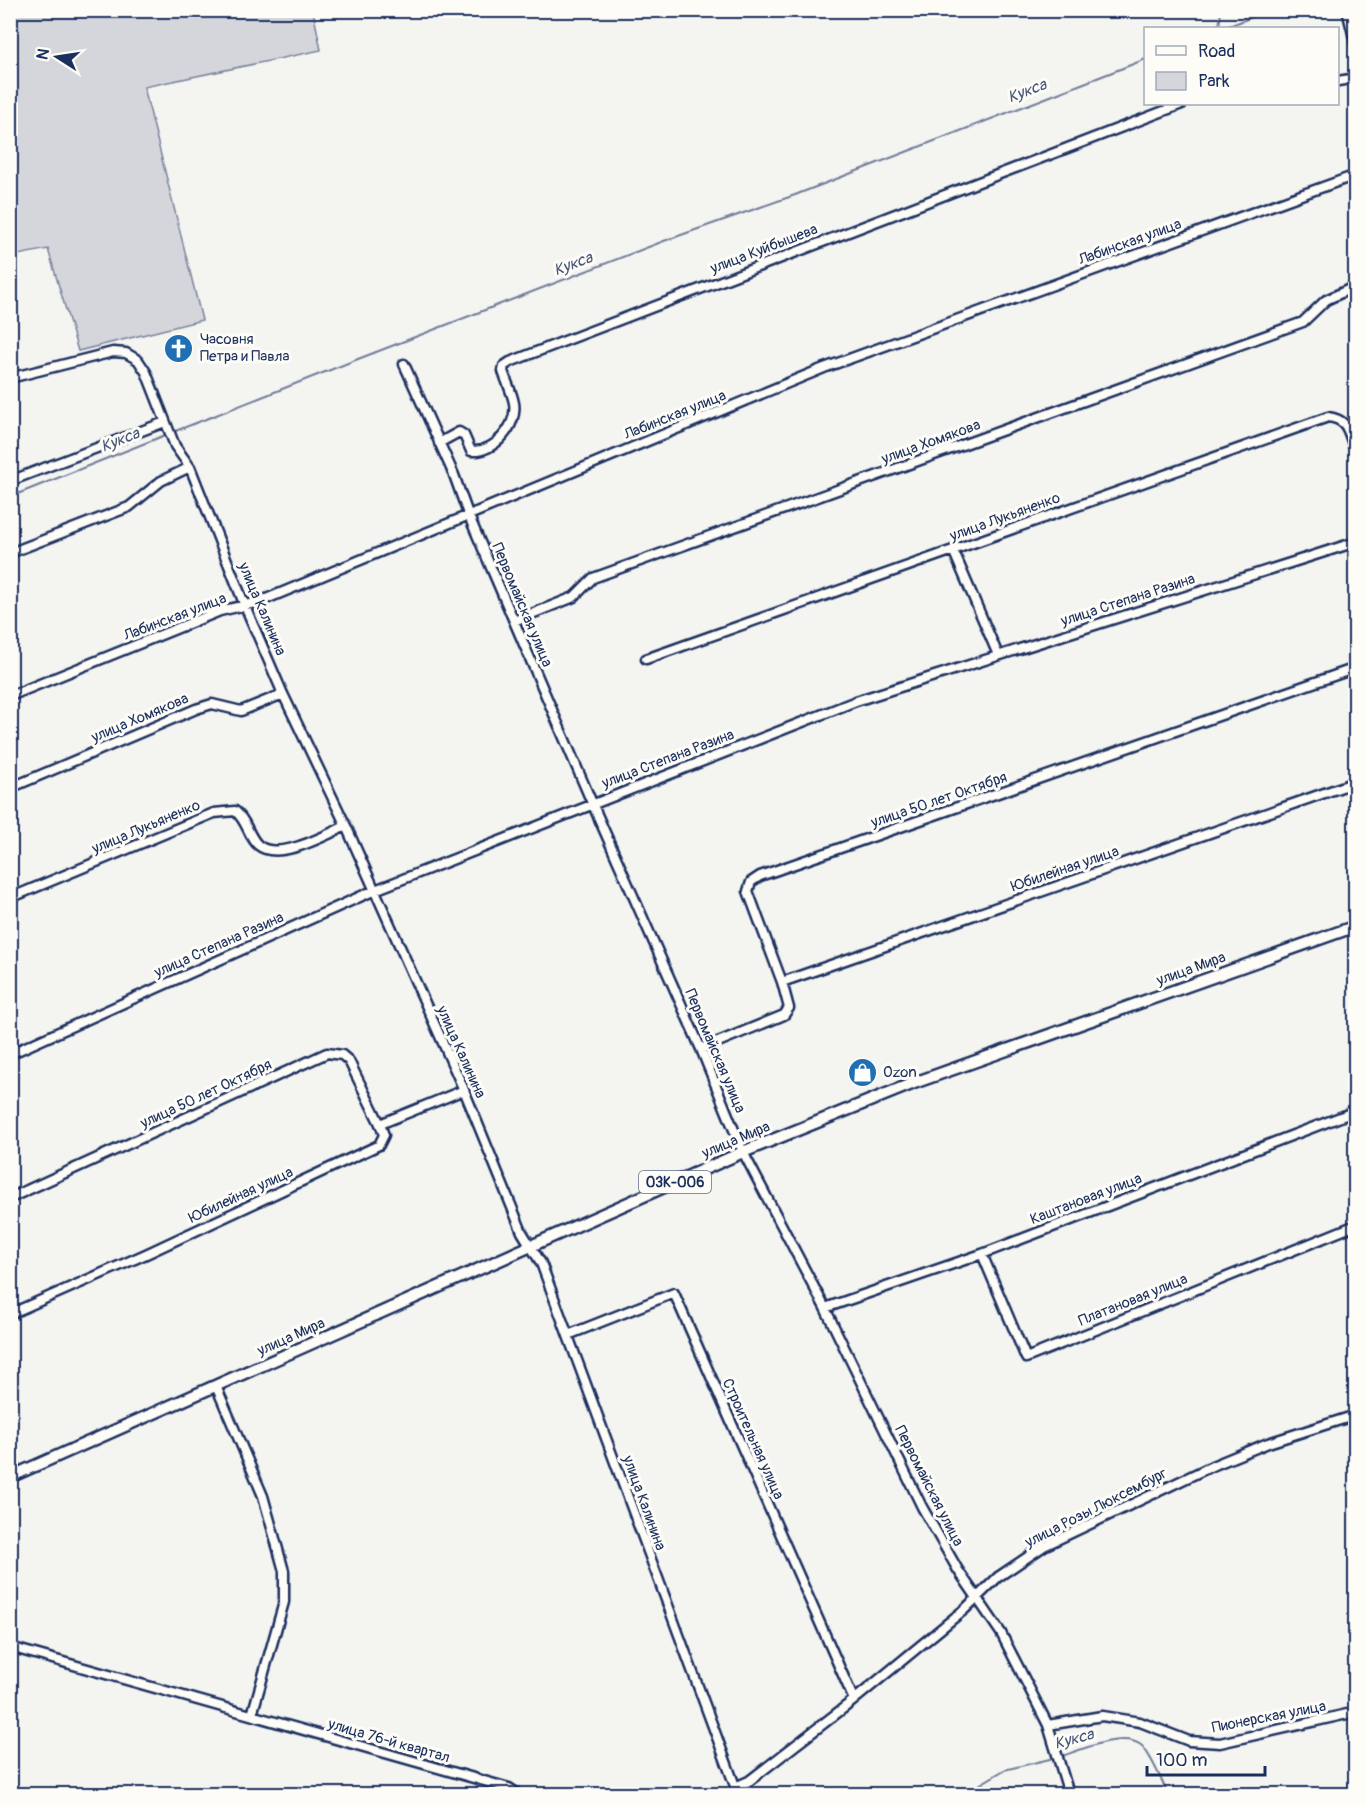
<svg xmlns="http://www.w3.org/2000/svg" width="1366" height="1805" viewBox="0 0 1366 1805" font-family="Pangolin,sans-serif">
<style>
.green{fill:#d4d6db;stroke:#78829c;stroke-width:1.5}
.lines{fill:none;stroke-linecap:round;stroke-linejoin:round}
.stream{stroke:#717c98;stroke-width:2}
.minor-casing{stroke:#1b2f5e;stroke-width:13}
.major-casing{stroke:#1b2f5e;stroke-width:15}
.minor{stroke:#fdfcf7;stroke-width:8}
.major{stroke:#fdfcf7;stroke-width:10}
.labels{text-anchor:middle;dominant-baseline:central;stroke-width:6;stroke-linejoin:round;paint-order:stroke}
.shield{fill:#fdfcf7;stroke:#5f6c8c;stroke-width:1.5}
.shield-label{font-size:14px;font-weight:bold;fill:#1b2f5e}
.street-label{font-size:15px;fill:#1b2f5e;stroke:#fdfcf7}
.poi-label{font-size:15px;fill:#1b2f5e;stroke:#fdfcf7;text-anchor:start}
.water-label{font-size:16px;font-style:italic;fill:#46567b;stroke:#fdfcf7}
</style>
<rect width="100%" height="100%" fill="#f4f4f1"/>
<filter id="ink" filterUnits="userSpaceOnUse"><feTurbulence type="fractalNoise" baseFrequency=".0167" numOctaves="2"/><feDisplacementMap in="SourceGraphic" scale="12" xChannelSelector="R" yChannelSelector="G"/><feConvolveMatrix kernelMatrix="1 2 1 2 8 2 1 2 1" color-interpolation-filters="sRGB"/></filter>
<g filter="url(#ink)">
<!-- green -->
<path class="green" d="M 10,11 L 313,11 L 321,50 L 144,87 L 202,320 L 78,351 L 48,249 L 18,255 L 10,226 Z"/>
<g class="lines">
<!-- stream -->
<path class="stream" d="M 1219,28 L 1221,10
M 1224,28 L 1270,10
M 173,432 L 358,359 L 664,241 L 795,195 L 1146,59
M 10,497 L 168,434
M 1060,1757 C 1080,1750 1122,1731 1141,1745 C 1151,1754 1162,1782 1168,1794
M 964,1794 L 1004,1770 L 1054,1758"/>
<defs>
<path id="minor" d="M 1347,10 L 1356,46
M 1338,81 L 1356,78
M 404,364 L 454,475 L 468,514 L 592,803 L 701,1049 L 743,1152 L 825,1308 L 922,1507 L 958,1570 L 1001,1633 L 1048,1725 L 1069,1794
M 10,378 L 113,352 L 126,353 L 138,360 L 146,372 L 175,446 L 190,467 L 245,606 L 283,694 L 346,826 L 464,1090 L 522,1232 L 541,1263 L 738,1794
M 439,443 L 459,432 L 464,435 L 471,451 C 494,453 518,426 514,403 C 512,392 506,381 503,371 L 504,366 L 510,362 L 1182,104
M 10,481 L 165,422
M 953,550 L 998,655
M 10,553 L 129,507 L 161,481 L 190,467
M 514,621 L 574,597 L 593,578 L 1303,322 L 1326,300 L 1356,286
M 646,659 L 1328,417 C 1351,420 1347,434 1356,451
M 10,696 L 220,611 L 259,602 L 824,368 L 1356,175
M 10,788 L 196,709 L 212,704 L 241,711 L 283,694
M 10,898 L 214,813 L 235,811 C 247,820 248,836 258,845 C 278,862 325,835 346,826
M 782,982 L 1356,782
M 701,1049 L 784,1015 L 789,1008 L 782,982 L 748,891 L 751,882 L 760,876 L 1356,668
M 10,1054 L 375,890 L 856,701 L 1356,542
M 10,1198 L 327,1053 L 342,1055 L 349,1061 L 380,1124
M 982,1254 L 1026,1358 L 1356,1225
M 825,1308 L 982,1254 L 1356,1111
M 10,1314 L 146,1254 L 379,1145 L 384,1135 L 380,1124 L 464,1090
M 568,1335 L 674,1293 L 854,1700
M 216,1386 L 263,1496 L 284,1571 L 284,1602 L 252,1715
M 10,1647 L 509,1788 L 518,1794
M 1048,1725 L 1102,1716 L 1140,1722 L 1189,1741 L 1220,1743 L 1356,1712
M 735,1787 L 749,1781 L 854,1700 L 965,1609 L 998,1577 L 1044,1546 L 1212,1466 L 1268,1443 L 1356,1415"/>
<path id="major" d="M 10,1477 L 743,1152 L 914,1083 L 1356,926"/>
</defs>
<!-- minor casing -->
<use href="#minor" class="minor-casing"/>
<!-- major casing -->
<use href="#major" class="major-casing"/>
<!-- minor -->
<use href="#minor" class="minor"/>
<!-- major -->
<use href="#major" class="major"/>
</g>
</g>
<!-- icons -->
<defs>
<symbol id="church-disc" viewBox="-11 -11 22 22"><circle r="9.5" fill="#1f6fb2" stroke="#fdfcf7"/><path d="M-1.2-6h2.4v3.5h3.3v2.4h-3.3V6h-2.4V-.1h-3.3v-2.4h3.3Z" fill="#fff"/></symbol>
<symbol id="shop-disc" viewBox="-11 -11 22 22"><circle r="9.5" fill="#1f6fb2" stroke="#fdfcf7"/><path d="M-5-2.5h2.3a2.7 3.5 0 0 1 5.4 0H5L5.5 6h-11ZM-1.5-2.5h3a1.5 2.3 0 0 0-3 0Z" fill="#fff"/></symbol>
</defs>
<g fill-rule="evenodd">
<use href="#church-disc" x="162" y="332" width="33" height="33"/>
<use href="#shop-disc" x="846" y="1056" width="33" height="33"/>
</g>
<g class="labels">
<!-- shield labels -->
<rect class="shield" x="639" y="1171" width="72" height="22" rx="4.5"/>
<g class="shield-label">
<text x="675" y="1182">03К-006</text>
</g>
<!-- street labels -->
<g class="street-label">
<text transform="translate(1130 242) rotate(-20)">Лабинская улица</text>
<text transform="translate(764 249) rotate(-21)">улица Куйбышева</text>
<text transform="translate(675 415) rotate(-22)">Лабинская улица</text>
<text transform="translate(931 442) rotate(-20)">улица Хомякова</text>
<text transform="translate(1005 517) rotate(-20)">улица Лукьяненко</text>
<text transform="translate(1128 600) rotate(-18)">улица Степана Разина</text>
<text transform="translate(522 605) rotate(67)">Первомайская улица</text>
<text transform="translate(262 609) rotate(67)">улица Калинина</text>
<text transform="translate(175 617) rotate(-21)">Лабинская улица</text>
<text transform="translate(140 718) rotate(-23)">улица Хомякова</text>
<text transform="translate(668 759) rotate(-21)">улица Степана Разина</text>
<text transform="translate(939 800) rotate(-19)">улица 50 лет Октября</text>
<text transform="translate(146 827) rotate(-23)">улица Лукьяненко</text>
<text transform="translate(1065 869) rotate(-19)">Юбилейная улица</text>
<text transform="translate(219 945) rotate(-24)">улица Степана Разина</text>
<text transform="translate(1191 969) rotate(-20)">улица Мира</text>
<text transform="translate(715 1051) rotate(67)">Первомайская улица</text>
<text transform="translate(461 1052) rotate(66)">улица Калинина</text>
<text transform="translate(206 1094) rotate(-25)">улица 50 лет Октября</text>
<text transform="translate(736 1140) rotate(-23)">улица Мира</text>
<text transform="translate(241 1195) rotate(-25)">Юбилейная улица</text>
<text transform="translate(1086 1199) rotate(-21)">Каштановая улица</text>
<text transform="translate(1133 1300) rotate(-22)">Платановая улица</text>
<text transform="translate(291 1337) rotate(-24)">улица Мира</text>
<text transform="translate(753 1439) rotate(66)">Строительная улица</text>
<text transform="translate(929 1486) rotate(63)">Первомайская улица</text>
<text transform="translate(644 1503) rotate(70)">улица Калинина</text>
<text transform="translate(1096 1508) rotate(-27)">улица Розы Люксембург</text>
<text transform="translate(1269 1717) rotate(-11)">Пионерская улица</text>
<text transform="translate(389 1741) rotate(16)">улица 76-й квартал</text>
</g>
<!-- poi labels -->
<g class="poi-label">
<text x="200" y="339">Часовня<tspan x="200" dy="17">Петра и Павла</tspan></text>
<text x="883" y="1072">Ozon</text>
</g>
<!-- water labels -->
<g class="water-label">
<text transform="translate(1027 91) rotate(-21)">Кукса</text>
<text transform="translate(573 264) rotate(-21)">Кукса</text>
<text transform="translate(120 440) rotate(-22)">Кукса</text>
<text transform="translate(1074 1739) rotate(-15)">Кукса</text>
</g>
</g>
<!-- margin -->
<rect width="1366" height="1805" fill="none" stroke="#fdfcf7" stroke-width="36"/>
<rect x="18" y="18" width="1330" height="1769" fill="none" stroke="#1b2f5e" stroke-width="2" filter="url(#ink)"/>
<!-- legend -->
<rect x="1144" y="27" width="195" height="78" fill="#fdfcf7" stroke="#a3aaba" stroke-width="1.5"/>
<rect x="1156" y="46" width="30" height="9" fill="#fdfcf7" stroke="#a3aaba" stroke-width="1.5"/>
<text x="1198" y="57" font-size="18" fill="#1b2f5e">Road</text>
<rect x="1156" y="72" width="30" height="18" fill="#d4d6db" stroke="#a3aaba" stroke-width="1.5"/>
<text x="1198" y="87" font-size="18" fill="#1b2f5e">Park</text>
<!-- north arrow -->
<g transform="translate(57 57) rotate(282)" stroke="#fdfcf7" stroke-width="4.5" paint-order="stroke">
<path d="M0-4.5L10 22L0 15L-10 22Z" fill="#1b2f5e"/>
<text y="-9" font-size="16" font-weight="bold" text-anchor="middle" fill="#1b2f5e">N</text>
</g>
<!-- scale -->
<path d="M1147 1766v9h118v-9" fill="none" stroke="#1b2f5e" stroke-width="3"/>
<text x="1156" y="1766" font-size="18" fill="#1b2f5e" stroke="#fdfcf7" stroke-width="4.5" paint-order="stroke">100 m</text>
</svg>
